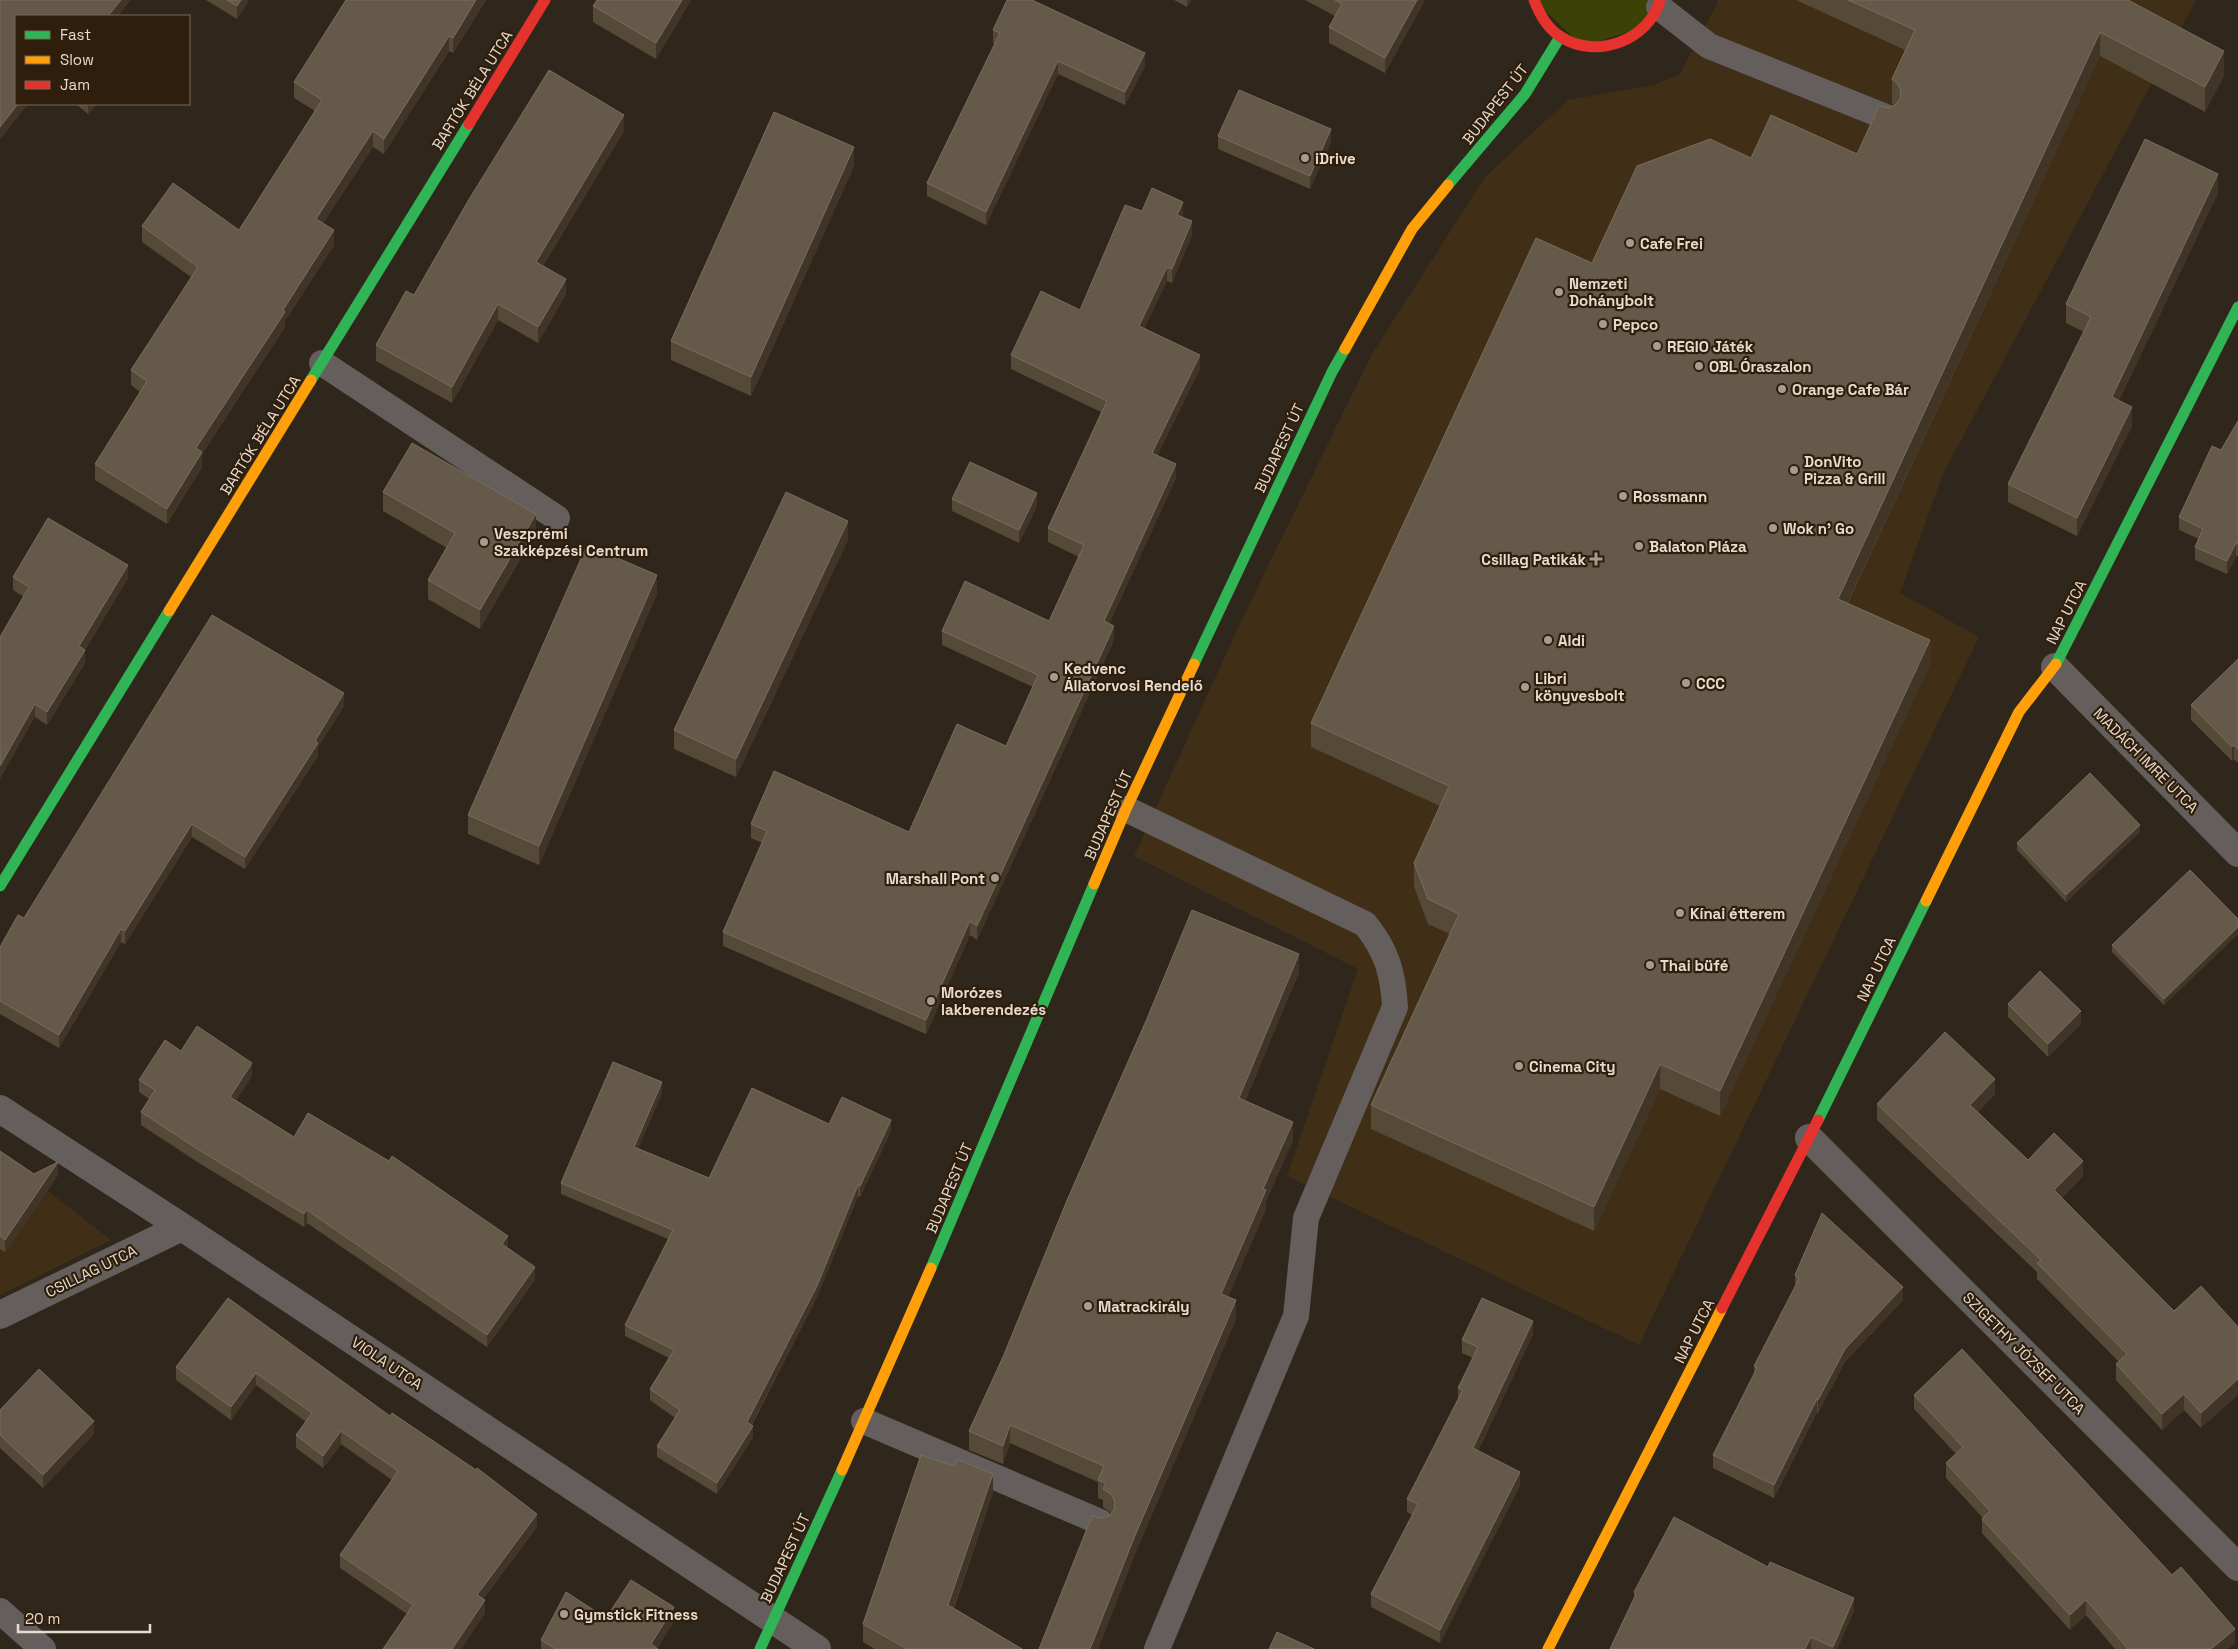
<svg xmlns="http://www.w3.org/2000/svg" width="2238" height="1649" viewBox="0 0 2238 1649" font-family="'Space Grotesk',sans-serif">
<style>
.built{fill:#412e16}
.green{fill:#3a4206}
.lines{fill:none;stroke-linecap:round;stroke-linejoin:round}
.lane{stroke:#645f5d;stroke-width:26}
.street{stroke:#645f5d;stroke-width:28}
.fast{stroke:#30b455;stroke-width:11}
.slow{stroke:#ff9f0a;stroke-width:11}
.jam{stroke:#e5322d;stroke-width:11}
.wall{fill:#554938}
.shaded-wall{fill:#403526}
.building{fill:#655949;stroke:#796d5e}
.poi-dot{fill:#a69c90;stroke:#2e1e0b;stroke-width:2}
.labels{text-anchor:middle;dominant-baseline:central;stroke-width:4.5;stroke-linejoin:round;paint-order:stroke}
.street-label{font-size:15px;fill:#e6dbcf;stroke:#2e1e0b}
.poi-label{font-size:15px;font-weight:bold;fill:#e6dbcf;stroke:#2e1e0b;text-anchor:start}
</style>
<rect width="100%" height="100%" fill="#30271c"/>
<!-- built -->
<path class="built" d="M 1717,0 L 2196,0 L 1943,474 L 1900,593 L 1979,637 L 1639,1345 L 1287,1176 L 1358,969 L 1134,856 L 1242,619 L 1372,354 L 1485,177 L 1568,100 L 1654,85 L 1680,74 L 1717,4 Z
M 0,1154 L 111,1240 L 0,1295 Z"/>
<!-- green -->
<path class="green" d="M 1534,0 L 1660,0 L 1646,27 L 1582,46 Z"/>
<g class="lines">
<!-- lane -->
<path class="lane" d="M 1659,7 L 1709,46 L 1886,117
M 322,363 L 557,518
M 1126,809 L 1365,924 C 1387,951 1393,973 1395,1007 L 1306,1218 L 1296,1316 L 1157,1649
M 864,1421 L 1100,1522
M 0,1611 L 43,1649"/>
<!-- street -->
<path class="street" d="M 2055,667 L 2238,853
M 0,1109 L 182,1227 L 817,1649
M 1809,1138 L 2238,1567
M 0,1315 L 182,1227"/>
<!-- fast -->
<path class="fast" d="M 1448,185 L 1525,94 L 1560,37
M 311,380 L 469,124
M 1194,664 L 1332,372 L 1345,349
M 2056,664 L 2238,307
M 0,886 L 169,611
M 1818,1120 L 1926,901
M 931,1268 L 1094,884
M 760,1649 L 842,1470"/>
<!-- slow -->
<path class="slow" d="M 1345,349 L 1412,229 L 1448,185
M 169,611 L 311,380
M 1094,884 L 1126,809 L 1194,664
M 1926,901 L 2019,712 L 2056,664
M 842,1470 L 931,1268
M 1548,1649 L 1722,1308"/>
<!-- jam -->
<path class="jam" d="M 1534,0 C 1540,15 1547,28 1561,37 C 1597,60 1649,40 1660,0
M 469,124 L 545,0
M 1722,1308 L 1818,1120"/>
</g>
<!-- wall -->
<path class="wall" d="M 206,0 L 249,0 L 237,19 Z
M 346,0 L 486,0 L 453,53 L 449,51 L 384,154 L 373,147 L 323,223 L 334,245 L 285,321 L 285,327 L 202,454 L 202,467 L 167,524 L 95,480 L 95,464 L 140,392 L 131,385 L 131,370 L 191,277 L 142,242 L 142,226 L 239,230 L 315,111 L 294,98 L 294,82 Z
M 691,0 L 656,59 L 593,22 L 593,6 Z
M 1174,0 L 1191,0 L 1187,7 Z
M 1305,0 L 1425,0 L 1385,73 L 1329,43 L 1329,27 L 1335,16 Z
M 1796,0 L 2128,0 L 2224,75 L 2205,112 L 2100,56 L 1848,603 L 1930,664 L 1720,1116 L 1660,1089 L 1594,1231 L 1371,1129 L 1371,1105 L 1450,934 L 1428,924 L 1414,887 L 1414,863 L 1440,806 L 1311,747 L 1311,723 L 1592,263 L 1751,158 L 1857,154 L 1894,105 L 1892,103 L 1892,79 L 1905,50 Z
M 993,30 L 1145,66 L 1125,105 L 1058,74 L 986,225 L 927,196 L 927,183 L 995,44 L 993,43 Z
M 76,104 L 97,104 L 88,114 Z
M 624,131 L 543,266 L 566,294 L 538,343 L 498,320 L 452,403 L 376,361 L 376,345 L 414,295 Z
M 1218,136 L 1331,142 L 1310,189 L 1218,149 Z
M 854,166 L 751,396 L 671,360 L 671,341 Z
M 2218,193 L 2119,400 L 2132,426 L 2077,536 L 2008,502 L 2008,484 L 2084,332 L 2066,323 L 2066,304 Z
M 1142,211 L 1183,216 L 1183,217 L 1192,235 L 1172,283 L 1167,281 L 1144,328 L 1200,369 L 1157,456 L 1176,478 L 1109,624 L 1114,640 L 977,940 L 970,935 L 926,1034 L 723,946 L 723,932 L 762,843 L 751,838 L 751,824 L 909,832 L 1006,746 L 1033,687 L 942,645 L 942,631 L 1049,621 L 1079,557 L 1048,542 L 1048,528 L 1101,412 L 1011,369 L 1011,355 L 1080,310 Z
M 2238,421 L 2238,556 L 2236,556 L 2227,574 L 2195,560 L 2195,547 L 2199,539 L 2179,530 L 2179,517 L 2221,450 Z
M 383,492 L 536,532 L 480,629 L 428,599 L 428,580 L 447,548 L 383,511 Z
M 952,499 L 1037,506 L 1019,543 L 952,511 Z
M 848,540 L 736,777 L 674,749 L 674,730 Z
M 13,577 L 128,578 L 85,650 L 85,663 L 47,725 L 35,717 L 24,597 L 13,590 Z
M 657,594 L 539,865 L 468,834 L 468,815 Z
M 2238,659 L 2238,763 L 2234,759 L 2232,761 L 2191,720 L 2191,705 Z
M 344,706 L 318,747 L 318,756 L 245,869 L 192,837 L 125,944 L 121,942 L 59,1048 L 0,1014 L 0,947 L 24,918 Z
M 2140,832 L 2066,902 L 2017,850 L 2017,843 Z
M 2238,919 L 2238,934 L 2164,1005 L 2112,952 L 2112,945 Z
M 1299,972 L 1245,1101 L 1293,1140 L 1266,1201 L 1266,1209 L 1228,1297 L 1236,1319 L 1134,1556 L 1098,1649 L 1039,1649 L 1102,1518 L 1109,1516 L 1111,1513 L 1103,1507 L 1103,1500 L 1098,1498 L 1098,1482 L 1010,1443 L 1003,1464 L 969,1450 L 969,1431 L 1003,1357 L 1146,1021 Z
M 2008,1004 L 2081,1024 L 2048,1057 L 2008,1017 Z
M 181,1051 L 252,1076 L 236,1100 L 294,1137 L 508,1248 L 535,1280 L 487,1347 L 307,1223 L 304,1227 L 199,1163 L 141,1125 L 141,1112 L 149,1099 L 139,1092 L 139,1080 Z
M 662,1093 L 638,1148 L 709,1178 L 829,1124 L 891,1131 L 860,1197 L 858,1196 L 817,1297 L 752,1425 L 753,1437 L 717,1494 L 657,1457 L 657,1446 L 675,1418 L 650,1400 L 650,1389 L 669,1358 L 625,1336 L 625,1325 L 668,1239 L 561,1194 L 561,1183 Z
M 1995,1094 L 1978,1112 L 2028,1160 L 2083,1176 L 2062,1198 L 2174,1311 L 2201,1286 L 2201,1428 L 2184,1410 L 2162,1430 L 2116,1380 L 2116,1364 L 2119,1362 L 2037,1279 L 2037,1272 L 1877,1120 L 1877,1104 Z
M 0,1151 L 34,1174 L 58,1175 L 5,1252 L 0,1249 Z
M 1795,1275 L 1903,1300 L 1845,1362 L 1818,1413 L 1817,1412 L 1774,1498 L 1713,1468 L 1713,1455 L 1754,1374 L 1754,1366 L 1795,1288 Z
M 228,1298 L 537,1527 L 483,1599 L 485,1613 L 461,1649 L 383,1649 L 407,1614 L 340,1568 L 340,1555 L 392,1480 L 341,1444 L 323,1468 L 296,1448 L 296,1435 L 306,1422 L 256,1385 L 231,1420 L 176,1380 L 176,1367 Z
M 1533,1334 L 1478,1451 L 1520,1485 L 1440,1643 L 1371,1607 L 1371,1594 L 1412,1515 L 1407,1512 L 1407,1499 L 1458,1398 L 1458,1388 L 1473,1358 L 1462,1353 L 1462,1340 Z
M 1914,1395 L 2235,1643 L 2228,1649 L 2115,1649 L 2086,1615 L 2070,1630 L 1982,1533 L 1982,1519 L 1983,1518 L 1946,1478 L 1946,1463 L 1956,1454 L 1914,1409 Z
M 0,1410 L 94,1434 L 43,1488 L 0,1448 Z
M 993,1493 L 954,1608 L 1022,1649 L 875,1649 L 863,1642 L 863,1624 Z
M 1634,1592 L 1854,1611 L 1837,1649 L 1610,1649 L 1634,1599 Z
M 606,1618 L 674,1622 L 657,1648 L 658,1649 L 541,1649 L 541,1640 Z"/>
<!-- shaded-wall -->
<path class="shaded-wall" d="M 121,0 L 131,0 L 118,16 L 108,16 Z
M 241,0 L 249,0 L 237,19 L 237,6 Z
M 476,0 L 486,0 L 453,53 L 453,38 Z
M 682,0 L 691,0 L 656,59 L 656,43 Z
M 1187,0 L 1191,0 L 1187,7 Z
M 1417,0 L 1425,0 L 1385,73 L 1385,58 Z
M 2100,32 L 2100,56 L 1838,623 L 1838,599 Z
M 449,36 L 449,51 L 384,154 L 384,139 Z
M 2224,51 L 2224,75 L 2205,112 L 2205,87 Z
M 1145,53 L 1145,66 L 1125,105 L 1125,92 Z
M 1058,61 L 1058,74 L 986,225 L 986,212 Z
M 18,104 L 28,104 L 0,140 L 0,127 Z
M 88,104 L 97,104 L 88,114 Z
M 624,115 L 624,131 L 536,277 L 536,262 Z
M 1331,129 L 1331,142 L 1310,189 L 1310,176 Z
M 373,131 L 373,147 L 316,234 L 316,219 Z
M 854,147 L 854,166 L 751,396 L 751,377 Z
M 2218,174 L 2218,193 L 2112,416 L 2112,397 Z
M 1183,202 L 1183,216 L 1177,229 L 1177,215 Z
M 1192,221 L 1192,235 L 1172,283 L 1172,269 Z
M 334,230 L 334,245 L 285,321 L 285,327 L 202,454 L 202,467 L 167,524 L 167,509 L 196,448 L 283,310 Z
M 1167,267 L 1167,281 L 1139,340 L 1139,326 Z
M 566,279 L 566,294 L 538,343 L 538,327 Z
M 498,304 L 498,320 L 452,403 L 452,387 Z
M 1200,355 L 1200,369 L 1152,467 L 1152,453 Z
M 2132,407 L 2132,426 L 2077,536 L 2077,518 Z
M 1176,464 L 1176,478 L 1104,635 L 1104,621 Z
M 1037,493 L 1037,506 L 1019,543 L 1019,530 Z
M 536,514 L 536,532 L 480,629 L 480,610 Z
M 848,521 L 848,540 L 736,777 L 736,759 Z
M 2236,543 L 2236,556 L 2227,574 L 2227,561 Z
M 128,565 L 128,578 L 85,650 L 85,663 L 47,725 L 47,712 L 79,646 Z
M 657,575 L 657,594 L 539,865 L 539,846 Z
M 1114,626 L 1114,640 L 977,940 L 977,926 Z
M 1930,640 L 1930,664 L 1720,1116 L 1720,1091 Z
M 344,693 L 344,706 L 318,747 L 318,756 L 245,869 L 245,857 L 315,741 Z
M 35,704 L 35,717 L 0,779 L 0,766 Z
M 2234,745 L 2234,759 L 2232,761 L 2232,747 Z
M 192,824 L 192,837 L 125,944 L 125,931 Z
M 2140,825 L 2140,832 L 2066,902 L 2066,895 Z
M 970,921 L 970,935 L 926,1034 L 926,1020 Z
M 2238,927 L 2238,934 L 2164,1005 L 2164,999 Z
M 121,929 L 121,942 L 59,1048 L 59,1035 Z
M 1299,954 L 1299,972 L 1239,1117 L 1239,1098 Z
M 2081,1011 L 2081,1024 L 2048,1057 L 2048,1044 Z
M 252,1063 L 252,1076 L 230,1109 L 230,1097 Z
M 1660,1064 L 1660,1089 L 1594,1231 L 1594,1207 Z
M 1995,1079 L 1995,1094 L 1970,1121 L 1970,1105 Z
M 662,1082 L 662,1093 L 634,1157 L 634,1147 Z
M 891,1120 L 891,1131 L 860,1197 L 860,1186 Z
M 1293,1122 L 1293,1140 L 1266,1201 L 1266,1209 L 1221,1313 L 1221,1294 L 1263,1189 Z
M 2083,1161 L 2083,1176 L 2054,1206 L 2054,1190 Z
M 58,1162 L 58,1175 L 5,1252 L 5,1240 Z
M 858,1185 L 858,1196 L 817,1297 L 747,1433 L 747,1422 Z
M 307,1210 L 307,1223 L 304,1227 L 304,1214 Z
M 508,1236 L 508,1249 L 502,1244 Z
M 535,1267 L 535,1280 L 487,1347 L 487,1335 Z
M 1903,1287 L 1903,1300 L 1845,1362 L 1818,1413 L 1818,1400 L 1845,1349 Z
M 1236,1300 L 1236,1319 L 1134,1556 L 1098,1649 L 1090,1649 L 1134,1538 Z
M 1533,1321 L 1533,1334 L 1473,1461 L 1473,1448 Z
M 256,1373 L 256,1385 L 231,1420 L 231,1407 Z
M 2238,1379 L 2238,1395 L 2201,1428 L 2201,1413 Z
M 2184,1394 L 2184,1410 L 2162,1430 L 2162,1414 Z
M 1817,1399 L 1817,1412 L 1774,1498 L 1774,1485 Z
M 94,1421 L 94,1434 L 43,1488 L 43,1475 Z
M 1010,1425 L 1010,1443 L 1003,1464 L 1003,1446 Z
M 753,1426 L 753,1437 L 717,1494 L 717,1483 Z
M 341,1431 L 341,1444 L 323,1468 L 323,1456 Z
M 1520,1472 L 1520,1485 L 1440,1643 L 1440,1630 Z
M 993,1474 L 993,1493 L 948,1623 L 948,1605 Z
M 537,1514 L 537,1527 L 477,1607 L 477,1595 Z
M 1854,1598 L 1854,1611 L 1837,1649 L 1833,1649 L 1833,1647 Z
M 485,1600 L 485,1613 L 461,1649 L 452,1649 Z
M 2086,1600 L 2086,1615 L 2070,1630 L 2070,1615 Z
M 674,1607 L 674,1622 L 657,1649 L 651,1644 Z
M 2235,1629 L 2235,1643 L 2228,1649 L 2211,1649 Z
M 1811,1637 L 1811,1649 L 1805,1649 Z"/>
<!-- building -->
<path class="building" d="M 0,0 L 121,0 L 108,16 L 16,16 L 16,104 L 18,104 L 0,127 Z
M 227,0 L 241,0 L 237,6 Z
M 346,0 L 476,0 L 453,38 L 449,36 L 384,139 L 373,131 L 316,219 L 334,230 L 283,310 L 285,312 L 196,448 L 202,452 L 167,509 L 95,464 L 147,381 L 131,370 L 198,267 L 142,226 L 173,183 L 239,230 L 322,100 L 294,82 Z
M 597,0 L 682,0 L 656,43 L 593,6 Z
M 1007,0 L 1032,0 L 1145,53 L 1125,92 L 1058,61 L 986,212 L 927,183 L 1000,33 L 993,30 Z
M 1335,0 L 1417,0 L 1385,58 L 1329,27 L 1342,4 Z
M 1848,0 L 2128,0 L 2224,51 L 2205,87 L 2100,32 L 1838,599 L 1930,640 L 1720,1091 L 1660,1064 L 1594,1207 L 1371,1105 L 1459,914 L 1428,899 L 1414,863 L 1449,786 L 1311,723 L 1536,238 L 1592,263 L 1637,166 L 1710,139 L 1751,158 L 1771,115 L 1857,154 L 1879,106 L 1889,108 L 1896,104 L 1900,99 L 1901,90 L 1897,83 L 1892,79 L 1915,30 Z
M 549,70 L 624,115 L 536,262 L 566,279 L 538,327 L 498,304 L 452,387 L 376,345 L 406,291 L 414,295 L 468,201 Z
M 1239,90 L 1331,129 L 1310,176 L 1218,136 Z
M 774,112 L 854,147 L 751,377 L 671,341 Z
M 2145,139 L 2218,174 L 2112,397 L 2132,407 L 2077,518 L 2008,484 L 2091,317 L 2066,304 Z
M 1152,188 L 1183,202 L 1177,215 L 1192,221 L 1172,269 L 1167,267 L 1139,326 L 1200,355 L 1152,453 L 1176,464 L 1104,621 L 1114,626 L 977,926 L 970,921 L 926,1020 L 723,932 L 767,831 L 751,824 L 774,771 L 909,832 L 957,724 L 1006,746 L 1038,675 L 942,631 L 965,581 L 1049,621 L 1084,545 L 1048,528 L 1107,401 L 1011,355 L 1041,291 L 1080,310 L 1125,205 L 1142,211 Z
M 2238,421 L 2238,544 L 2236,543 L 2227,561 L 2195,547 L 2203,529 L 2179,517 L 2212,446 L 2221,450 Z
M 412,443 L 536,514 L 480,610 L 428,580 L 455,533 L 383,492 Z
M 970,462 L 1037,493 L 1019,530 L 952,499 Z
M 786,492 L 848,521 L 736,759 L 674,730 Z
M 48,518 L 128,565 L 79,646 L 85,650 L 47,712 L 35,704 L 0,766 L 0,637 L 29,587 L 13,577 Z
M 587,545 L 657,575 L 539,846 L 468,815 Z
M 212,615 L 344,693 L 315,741 L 318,743 L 245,857 L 192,824 L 125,931 L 121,929 L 59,1035 L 0,1001 L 0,947 L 18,915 L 24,918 Z
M 2238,659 L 2238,749 L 2234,745 L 2232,747 L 2191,705 Z
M 2090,773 L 2140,825 L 2066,895 L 2017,843 Z
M 2190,870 L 2238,919 L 2238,927 L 2164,999 L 2112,945 Z
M 1192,910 L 1299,954 L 1239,1098 L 1293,1122 L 1263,1189 L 1266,1190 L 1221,1294 L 1236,1300 L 1134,1538 L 1090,1649 L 1039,1649 L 1092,1516 L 1102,1518 L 1109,1516 L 1114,1510 L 1115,1502 L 1112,1495 L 1103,1489 L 1106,1483 L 1098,1480 L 1104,1466 L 1010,1425 L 1003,1446 L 969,1431 L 1003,1357 L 1068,1198 L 1146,1021 Z
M 2040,971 L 2081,1011 L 2048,1044 L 2008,1004 Z
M 197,1026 L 252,1063 L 230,1097 L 294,1137 L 308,1113 L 389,1161 L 392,1156 L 508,1236 L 502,1244 L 535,1267 L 487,1335 L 307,1210 L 304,1214 L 199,1150 L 141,1112 L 155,1090 L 139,1080 L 165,1040 L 181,1051 Z
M 1945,1032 L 1995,1079 L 1970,1105 L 2028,1160 L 2054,1133 L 2083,1161 L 2054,1190 L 2174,1311 L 2201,1286 L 2238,1327 L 2238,1379 L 2201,1413 L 2184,1394 L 2162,1414 L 2116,1364 L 2127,1354 L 2037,1263 L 2041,1260 L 1877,1104 Z
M 613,1062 L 662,1082 L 634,1147 L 709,1178 L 752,1088 L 829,1124 L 842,1097 L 891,1120 L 860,1186 L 858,1185 L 817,1286 L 747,1422 L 753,1426 L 717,1483 L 657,1446 L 680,1410 L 650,1389 L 674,1350 L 625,1325 L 673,1230 L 561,1183 Z
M 0,1151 L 34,1174 L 58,1162 L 5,1240 L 0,1236 Z
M 1822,1213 L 1903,1287 L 1845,1349 L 1818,1400 L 1817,1399 L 1774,1485 L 1713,1455 L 1757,1368 L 1754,1366 L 1799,1279 L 1795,1275 Z
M 228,1298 L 390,1416 L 392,1413 L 476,1470 L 477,1468 L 537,1514 L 477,1595 L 485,1600 L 452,1649 L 383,1649 L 413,1605 L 340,1555 L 398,1471 L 341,1431 L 323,1456 L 296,1435 L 312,1413 L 256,1373 L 231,1407 L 176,1367 Z
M 1482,1298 L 1533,1321 L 1473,1448 L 1520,1472 L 1440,1630 L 1371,1594 L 1418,1504 L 1407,1499 L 1463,1390 L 1458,1388 L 1478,1347 L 1462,1340 Z
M 1962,1349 L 2172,1575 L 2181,1567 L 2235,1629 L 2211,1649 L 2128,1649 L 2086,1600 L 2070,1615 L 1982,1519 L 1990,1511 L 1946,1463 L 1963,1447 L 1914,1395 Z
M 39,1369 L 94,1421 L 43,1475 L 0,1435 L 0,1410 Z
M 921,1455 L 954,1466 L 957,1459 L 993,1474 L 948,1605 L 1022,1649 L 907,1649 L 863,1624 Z
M 1674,1517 L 1768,1567 L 1770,1562 L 1854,1598 L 1833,1647 L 1811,1637 L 1805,1649 L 1610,1649 L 1636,1594 L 1634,1592 Z
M 631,1580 L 674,1607 L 651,1644 L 658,1649 L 555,1649 L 541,1640 L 566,1592 L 606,1618 Z
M 1277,1632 L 1314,1649 L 1269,1649 Z"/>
<!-- markers -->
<g class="poi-dot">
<circle cx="1305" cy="158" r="5"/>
<circle cx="1630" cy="243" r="5"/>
<circle cx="1559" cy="292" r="5"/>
<circle cx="1603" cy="324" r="5"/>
<circle cx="1657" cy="346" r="5"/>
<circle cx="1699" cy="366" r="5"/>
<circle cx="1782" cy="389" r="5"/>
<circle cx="1794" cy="470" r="5"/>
<circle cx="1623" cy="496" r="5"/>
<circle cx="1773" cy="528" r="5"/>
<circle cx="484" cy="542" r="5"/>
<circle cx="1639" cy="546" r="5"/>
<path d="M1593.5 551.5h5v5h5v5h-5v5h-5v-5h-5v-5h5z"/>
<circle cx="1548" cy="640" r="5"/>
<circle cx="1054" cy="677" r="5"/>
<circle cx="1686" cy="683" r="5"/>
<circle cx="1525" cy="687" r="5"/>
<circle cx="995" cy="878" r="5"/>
<circle cx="1680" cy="913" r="5"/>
<circle cx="1650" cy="965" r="5"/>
<circle cx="931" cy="1001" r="5"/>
<circle cx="1519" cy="1066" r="5"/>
<circle cx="1088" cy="1306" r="5"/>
<circle cx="564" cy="1614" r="5"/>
</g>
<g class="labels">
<!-- street labels -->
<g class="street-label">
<text transform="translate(472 90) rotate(-58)">BARTÓK BÉLA UTCA</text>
<text transform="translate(1495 104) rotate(-52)">BUDAPEST ÚT</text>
<text transform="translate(260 435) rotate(-58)">BARTÓK BÉLA UTCA</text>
<text transform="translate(1279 448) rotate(-65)">BUDAPEST ÚT</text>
<text transform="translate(2066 612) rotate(-63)">NAP UTCA</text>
<text transform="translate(2146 760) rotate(45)">MADÁCH IMRE UTCA</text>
<text transform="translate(1108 815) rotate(-66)">BUDAPEST ÚT</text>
<text transform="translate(1876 969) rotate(-64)">NAP UTCA</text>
<text transform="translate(949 1188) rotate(-67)">BUDAPEST ÚT</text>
<text transform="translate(91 1271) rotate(-26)">CSILLAG UTCA</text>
<text transform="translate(1694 1331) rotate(-63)">NAP UTCA</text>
<text transform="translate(2024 1353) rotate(45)">SZIGETHY JÓZSEF UTCA</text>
<text transform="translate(387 1363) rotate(34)">VIOLA UTCA</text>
<text transform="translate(785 1558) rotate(-65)">BUDAPEST ÚT</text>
</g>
<!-- poi labels -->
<g class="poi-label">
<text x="1315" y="158">iDrive</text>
<text x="1640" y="243">Cafe Frei</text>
<text x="1569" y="283">Nemzeti<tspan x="1569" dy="17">Dohánybolt</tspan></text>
<text x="1613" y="324">Pepco</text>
<text x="1667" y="346">REGIO Játék</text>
<text x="1709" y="366">OBL Óraszalon</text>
<text x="1792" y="389">Orange Cafe Bár</text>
<text x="1804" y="461">DonVito<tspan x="1804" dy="17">Pizza &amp; Grill</tspan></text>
<text x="1633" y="496">Rossmann</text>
<text x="1783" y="528">Wok n' Go</text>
<text x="494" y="533">Veszprémi<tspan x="494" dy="17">Szakképzési Centrum</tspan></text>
<text x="1649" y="546">Balaton Pláza</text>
<text x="1586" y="559" text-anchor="end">Csillag Patikák</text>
<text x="1558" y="640">Aldi</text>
<text x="1064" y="668">Kedvenc<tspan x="1064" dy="17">Állatorvosi Rendelő</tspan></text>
<text x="1535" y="678">Libri<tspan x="1535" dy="17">könyvesbolt</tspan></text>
<text x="1696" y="683">CCC</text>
<text x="985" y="878" text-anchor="end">Marshall Pont</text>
<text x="1690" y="913">Kínai étterem</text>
<text x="1660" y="965">Thai büfé</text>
<text x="941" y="992">Morózes<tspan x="941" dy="17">lakberendezés</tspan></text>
<text x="1529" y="1066">Cinema City</text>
<text x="1098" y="1306">Matrackirály</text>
<text x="574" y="1614">Gymstick Fitness</text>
</g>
</g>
<!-- legend -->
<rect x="15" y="15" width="175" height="90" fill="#2e1e0b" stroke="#786a59"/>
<rect x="25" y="31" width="25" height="8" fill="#30b455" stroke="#786a59"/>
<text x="60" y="40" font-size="15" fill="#e6dbcf">Fast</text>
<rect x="25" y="56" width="25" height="8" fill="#ff9f0a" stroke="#786a59"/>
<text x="60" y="65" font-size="15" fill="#e6dbcf">Slow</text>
<rect x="25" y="81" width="25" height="8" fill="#e5322d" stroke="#786a59"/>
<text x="60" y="90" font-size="15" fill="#e6dbcf">Jam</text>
<!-- scale -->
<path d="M18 1624v8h132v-8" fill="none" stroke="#e6dbcf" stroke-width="2.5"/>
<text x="25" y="1624" font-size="15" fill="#e6dbcf" stroke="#2e1e0b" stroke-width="4" paint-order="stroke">20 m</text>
</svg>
